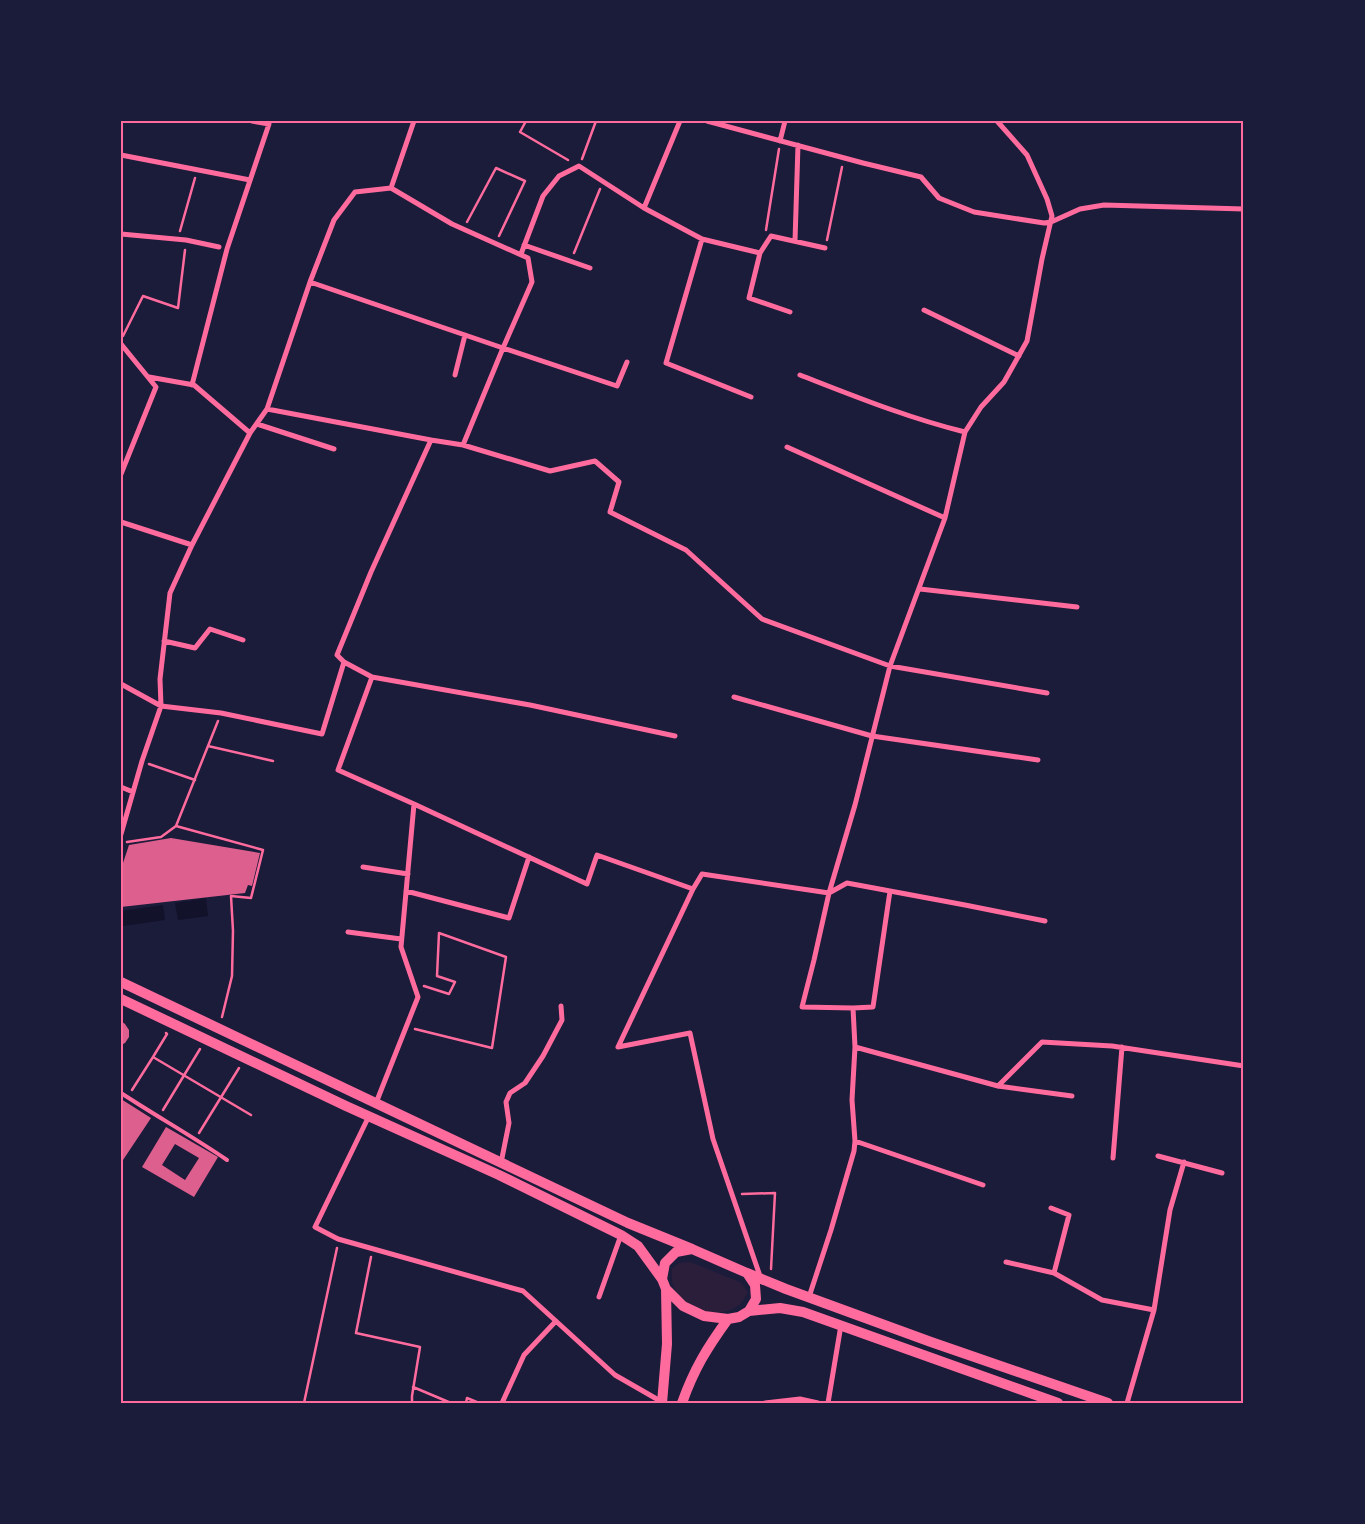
<svg xmlns="http://www.w3.org/2000/svg" width="1365" height="1524" viewBox="0 0 1365 1524" font-family="Karla,sans-serif">
<style>
.green{fill:#2a1e3b}
.water{fill:#12122b}
.building{fill:#dd5f8e;fill-rule:evenodd}
.lines{fill:none;stroke-linecap:round;stroke-linejoin:round}
.path{stroke:#ff6b9d;stroke-width:2.5}
.service{stroke:#ff6b9d;stroke-width:4}
.minor{stroke:#ff6b9d;stroke-width:5}
.secondary{stroke:#ff6b9d;stroke-width:10}
.neatline{fill:none;stroke:#ff6b9d;stroke-width:2}
</style>
<rect width="100%" height="100%" fill="#1b1b3a"/>
<!-- green -->
<path class="green" d="M 690,1262 L 740,1282 L 748,1292 C 745,1296 743,1303 739,1305 C 719,1321 680,1310 673,1285 C 671,1280 672,1274 672,1269 L 679,1263 Z"/>
<!-- water -->
<path class="water" d="M 206,898 L 208,916 L 178,920 L 175,903 Z
M 163,905 L 165,920 L 123,926 L 121,911 Z"/>
<!-- building -->
<path class="building" d="M 171,838 L 260,853 L 252,886 L 248,885 L 245,893 L 121,907 L 121,869 L 129,845 Z
M 121,1021 L 125,1024 L 129,1030 L 129,1037 L 125,1043 L 121,1045 Z
M 121,1099 L 151,1118 L 121,1163 Z
M 166,1127 L 218,1157 L 194,1197 L 142,1167 ZM 175,1144 L 199,1158 L 185,1180 L 162,1165 Z"/>
<g class="lines">
<!-- path -->
<path class="path" d="M 526,121 L 520,132 L 568,160
M 582,159 L 596,121
M 467,222 L 496,168 L 525,181 L 499,236
M 766,230 L 779,149
M 180,231 L 195,178
M 827,240 L 842,167
M 574,253 L 600,189
M 123,336 L 143,296 L 178,308 L 185,250
M 218,721 L 176,826 L 263,850 L 251,898 L 231,896 L 233,931 L 232,976 L 222,1017
M 208,746 L 273,761
M 149,764 L 195,780
M 127,842 L 161,837 L 176,826
M 415,1029 L 492,1048 L 506,957 L 439,933 L 437,976 L 455,982 L 449,994 L 424,986
M 166,1033 L 167,1034 L 153,1057 L 251,1115
M 132,1090 L 153,1057
M 163,1110 L 200,1049
M 199,1133 L 239,1068
M 742,1194 L 775,1193 L 771,1269
M 371,1257 L 356,1333 L 420,1347 L 412,1396 L 412,1403
M 413,1387 L 451,1403
M 304,1403 L 337,1248
M 466,1403 L 467,1398 L 479,1403"/>
<!-- service -->
<path class="service" d="M 121,1093 C 156,1116 192,1136 227,1160"/>
<!-- minor -->
<path class="minor" d="M 707,121 L 863,163 L 921,177 L 939,198 L 974,212 L 1044,223 L 1051,222 L 1080,209 L 1104,205 L 1244,209
M 780,141 L 785,121
M 121,155 L 250,180
M 391,188 L 414,121
M 644,208 L 680,121
M 121,234 L 186,240 L 219,247
M 702,239 L 666,363 L 751,397
M 795,241 L 798,145
M 524,245 L 590,268
M 760,253 L 749,298 L 790,312
M 521,254 L 543,196 L 559,176 L 579,166 L 644,208 L 702,239 L 760,253 L 771,236 L 825,248
M 310,282 L 334,220 L 355,192 L 391,188 L 452,224 L 528,258 L 532,282 L 503,348 L 617,386 L 627,362
M 924,310 L 1019,356
M 121,344 L 156,387 L 121,474
M 455,375 L 465,335
M 800,375 C 854,396 908,418 965,432
M 149,377 L 194,385 L 250,433
M 192,385 L 227,249 L 269,124 L 252,121
M 267,409 L 431,440 L 371,572 L 337,655 L 344,662
M 257,424 L 334,449
M 463,445 L 550,471 L 595,461 L 619,482 L 610,512 L 686,550 L 762,619 L 890,666 L 1047,693
M 787,447 L 945,518
M 121,522 L 192,545
M 920,589 L 1077,607
M 164,641 L 195,648 L 210,629 L 243,640
M 372,677 L 530,705 L 675,736
M 121,684 L 161,706 L 221,713 L 322,734 L 344,662 L 372,677 L 338,770 L 414,804 L 401,947 L 418,997 L 376,1103
M 734,697 L 872,736 L 1038,760
M 121,787 L 133,792
M 414,804 L 587,884 L 597,855 L 693,889 L 618,1047 L 690,1033 L 713,1139 L 761,1279
M 121,834 L 142,761 L 161,706 L 160,679 L 170,593 L 192,545 L 250,433 L 267,409 L 310,282 L 503,348 L 463,445 L 431,440
M 363,867 L 408,874
M 693,889 L 702,874 L 829,893 L 847,883 L 890,891 L 873,1007 L 853,1008
M 406,891 L 509,918 L 529,857
M 890,891 L 965,905 L 1045,921
M 348,932 L 401,939
M 855,1047 L 998,1086 L 1072,1096
M 998,1086 L 1042,1042 L 1112,1046 L 1244,1066
M 369,1116 L 315,1227 L 338,1239 L 523,1291 L 615,1375 L 662,1402
M 855,1141 L 983,1185
M 1158,1156 L 1222,1173
M 1113,1158 L 1122,1047
M 501,1163 L 509,1123 L 506,1102 L 510,1093 L 525,1083 L 543,1056 L 562,1020 L 561,1006
M 1006,1262 L 1054,1273 L 1069,1215 L 1051,1208
M 1054,1273 L 1102,1300 L 1154,1310
M 599,1297 L 621,1235
M 809,1297 L 831,1230 L 854,1151 L 855,1141 L 852,1100 L 855,1047 L 853,1008 L 802,1007 L 814,960 L 829,893 L 855,805 L 890,666 L 945,518 L 965,432 L 981,407 L 1004,382 L 1027,341 L 1042,259 L 1052,216 L 1047,199 L 1027,155 L 997,121
M 502,1403 L 524,1355 L 556,1321
M 765,1403 L 800,1399 L 818,1403
M 828,1403 L 841,1325
M 1127,1403 L 1154,1310 L 1170,1210 L 1184,1162"/>
<!-- secondary -->
<path class="secondary" d="M 121,982 L 628,1223 L 692,1249
M 121,999 L 346,1106 L 499,1175 L 621,1235 L 638,1246 L 662,1279
M 747,1273 L 786,1289 L 931,1342 L 1108,1403
M 749,1311 L 780,1308 L 803,1312 L 1058,1403
M 662,1403 L 667,1344 L 666,1289 L 662,1279 L 665,1263 L 676,1252 L 692,1249 L 747,1273 L 755,1285 L 756,1299 L 749,1311 L 739,1317 L 728,1319 L 704,1316 L 683,1306 L 666,1289
M 682,1403 C 694,1369 707,1348 728,1319"/>
</g>
<!-- border -->
<rect width="1365" height="1524" fill="none" stroke="#1b1b3a" stroke-width="245"/>
<rect x="122" y="122" width="1120" height="1280" class="neatline"/>
</svg>
